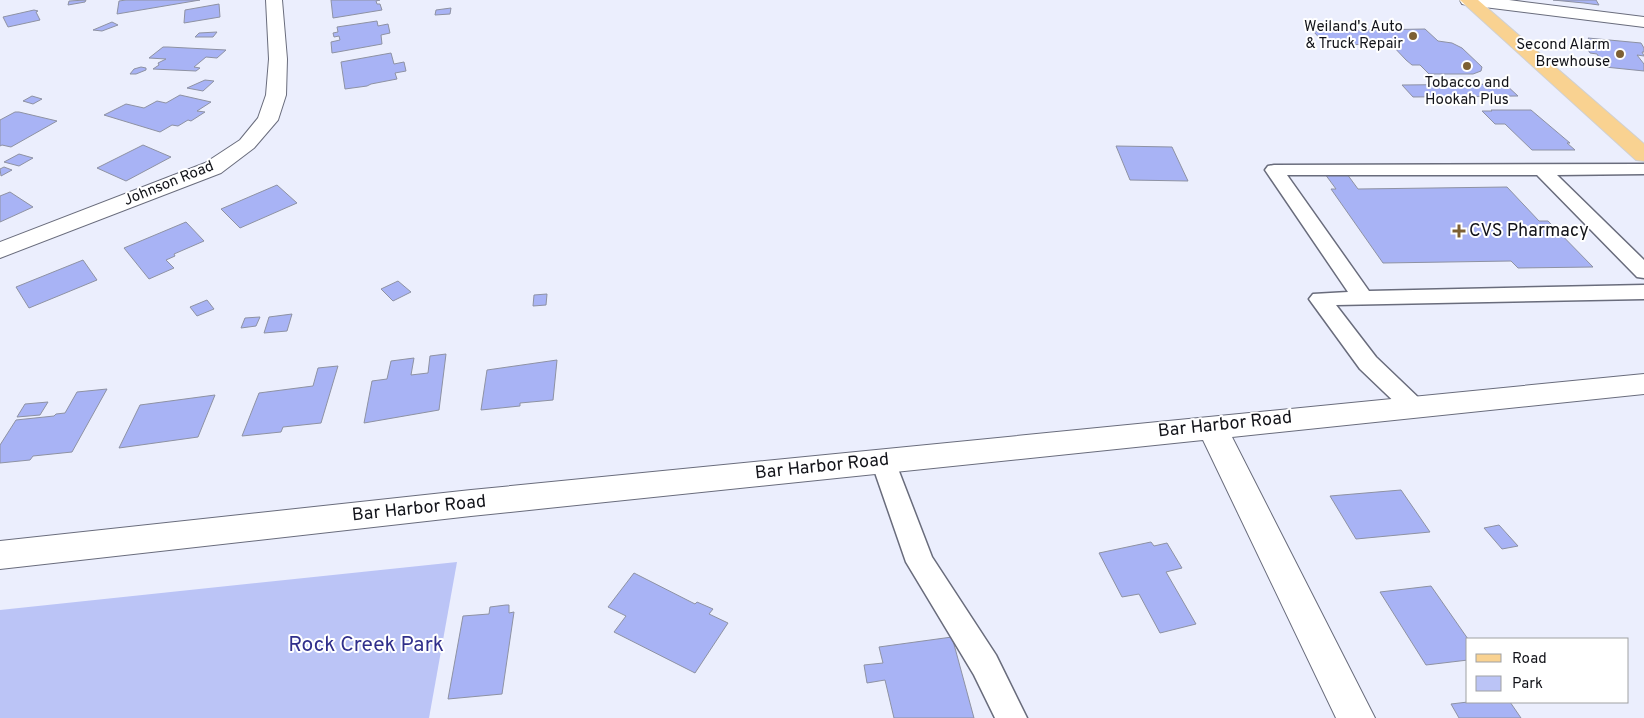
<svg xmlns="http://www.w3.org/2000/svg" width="1644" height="718" viewBox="0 0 1644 718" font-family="Overpass,sans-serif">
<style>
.green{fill:#bbc4f6}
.building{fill:#a8b3f5;stroke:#8e92a3}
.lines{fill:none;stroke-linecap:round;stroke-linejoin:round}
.lane-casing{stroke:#696c7c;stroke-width:3}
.street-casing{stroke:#696c7c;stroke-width:2}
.primary-casing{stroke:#d0d0d1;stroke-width:2}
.lane{fill:#fff;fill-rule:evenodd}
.street{fill:#fff;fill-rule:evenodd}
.primary{fill:#f9d291;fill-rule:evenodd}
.poi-dot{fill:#7d6033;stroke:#fff;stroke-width:2}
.labels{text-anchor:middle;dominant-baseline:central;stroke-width:4;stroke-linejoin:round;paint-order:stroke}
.far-poi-label{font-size:15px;fill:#121319;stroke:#fff;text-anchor:end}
.far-street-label{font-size:15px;fill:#121319;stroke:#fff}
.poi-label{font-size:18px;fill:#121319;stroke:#fff;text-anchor:start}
.street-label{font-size:18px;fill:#121319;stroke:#fff}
.near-park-label{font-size:21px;fill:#302f8b;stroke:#fff}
</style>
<rect width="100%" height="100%" fill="#ebeefd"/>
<!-- green -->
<path class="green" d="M 457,562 L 429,718 L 0,718 L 0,610 Z"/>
<!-- building -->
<path class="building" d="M 86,0 L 85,2 L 68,5 L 69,1 Z
M 126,0 L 200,0 L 117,14 L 119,1 Z
M 331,0 L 380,0 L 376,1 L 377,4 L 380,4 L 382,10 L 333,18 Z
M 1553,0 L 1596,0 L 1599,5 L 1584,3 Z
M 219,4 L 220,17 L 184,23 L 185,10 Z
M 451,8 L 450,14 L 435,15 L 436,10 Z
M 34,10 L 38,11 L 36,12 L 40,20 L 8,27 L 3,17 Z
M 377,21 L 378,26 L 388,24 L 390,33 L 381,35 L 382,44 L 332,53 L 331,42 L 340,40 L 339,36 L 334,37 L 333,33 L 338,32 L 337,27 Z
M 112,22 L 118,25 L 102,31 L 93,30 Z
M 1425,29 L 1438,41 L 1452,43 L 1462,48 L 1482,67 L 1481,71 L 1473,74 L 1429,74 L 1420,65 L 1412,65 L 1406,60 L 1391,44 L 1326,45 L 1313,31 Z
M 217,32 L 213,37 L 195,37 L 199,33 Z
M 1588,38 L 1641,43 L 1644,48 L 1644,52 L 1642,52 L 1644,56 L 1637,55 L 1644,64 L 1644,71 L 1605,67 L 1597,54 L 1590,53 L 1587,48 L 1596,49 Z
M 163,47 L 168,47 L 226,50 L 217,58 L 206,57 L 194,67 L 200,68 L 196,71 L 153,69 L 159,65 L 158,63 L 166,59 L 149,58 Z
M 391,53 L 394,64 L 404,62 L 406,71 L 395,73 L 397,79 L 371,84 L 367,86 L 345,89 L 341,62 Z
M 141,67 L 146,68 L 146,70 L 136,74 L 130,74 L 134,69 Z
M 205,80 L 214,81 L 203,91 L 187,88 Z
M 1505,84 L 1518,96 L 1413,97 L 1402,85 Z
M 180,95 L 211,102 L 197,111 L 205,112 L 191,121 L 188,120 L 178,126 L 172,125 L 160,132 L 104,115 L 126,104 L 144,108 L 157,101 L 166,103 Z
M 32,96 L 42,99 L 33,104 L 23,101 Z
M 1491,110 L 1531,110 L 1570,143 L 1567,143 L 1575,150 L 1532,150 L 1505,124 L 1495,124 L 1482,111 L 1492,111 Z
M 15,112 L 19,112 L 57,121 L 11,147 L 2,145 L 0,146 L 0,120 Z
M 143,145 L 171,157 L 126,181 L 97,168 Z
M 1116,146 L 1172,147 L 1188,181 L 1130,180 Z
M 19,154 L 33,158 L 19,166 L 4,162 Z
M 4,167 L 12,170 L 1,176 L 0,169 Z
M 1325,174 L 1347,174 L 1358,189 L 1507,187 L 1539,221 L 1548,221 L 1593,267 L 1518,268 L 1511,261 L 1383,263 L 1331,189 L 1336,189 Z
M 277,185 L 297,203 L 240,228 L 221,209 Z
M 10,192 L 33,207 L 0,222 L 0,196 Z
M 186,222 L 204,241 L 174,254 L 175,256 L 166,260 L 174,268 L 149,279 L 124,248 Z
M 83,260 L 97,280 L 29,308 L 16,287 Z
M 398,281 L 411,292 L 393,301 L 381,289 Z
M 547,294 L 546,305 L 533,306 L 534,295 Z
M 207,300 L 214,309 L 197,316 L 190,307 Z
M 292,314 L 287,331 L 264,333 L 269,317 Z
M 260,317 L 256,326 L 241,328 L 245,318 Z
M 446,354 L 439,410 L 364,423 L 372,381 L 387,379 L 391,361 L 414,358 L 411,375 L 428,373 L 430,356 Z
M 557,360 L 553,400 L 520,403 L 520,406 L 481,410 L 487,370 Z
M 338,366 L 321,423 L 283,427 L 281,432 L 242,436 L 259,393 L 313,386 L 318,368 Z
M 107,389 L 72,452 L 33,456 L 30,460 L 0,463 L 0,445 L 16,420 L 54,416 L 56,414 L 65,413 L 77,392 Z
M 215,395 L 198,437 L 119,448 L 140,405 Z
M 48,402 L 40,415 L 17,417 L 25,404 Z
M 1401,490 L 1430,532 L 1356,539 L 1330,496 Z
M 1499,525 L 1518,546 L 1502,549 L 1484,528 Z
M 1151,542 L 1154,546 L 1167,543 L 1182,568 L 1166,572 L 1196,624 L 1160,633 L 1139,594 L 1122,597 L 1099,553 Z
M 634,573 L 695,604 L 697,602 L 713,609 L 709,614 L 728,623 L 695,673 L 614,632 L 626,616 L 608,607 Z
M 1431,586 L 1468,639 L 1468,660 L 1426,665 L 1380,592 Z
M 506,605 L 509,605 L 509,613 L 514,612 L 502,694 L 448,699 L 463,616 L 489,614 L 490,607 Z
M 952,637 L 974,718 L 894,718 L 885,680 L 867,683 L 864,665 L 883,663 L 879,647 Z
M 1468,702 L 1510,702 L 1521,718 L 1459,718 L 1451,704 Z"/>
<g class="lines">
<defs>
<path id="lane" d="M 1644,164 L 1644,174 L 1557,175 L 1644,260 L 1644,278 L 1637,277 L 1537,175 L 1287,175 L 1369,291 L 1644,285 L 1644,299 L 1336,305 L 1376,357 L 1422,401 L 1426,407 L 1422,413 L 1414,416 L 1406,413 L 1360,369 L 1309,299 L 1313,294 L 1348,292 L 1265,170 L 1268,166 L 1274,165 Z
M 883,451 L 892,454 L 895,461 L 932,557 L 996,655 L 1027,718 L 995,718 L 974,675 L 906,562 L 871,461 L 874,454 Z"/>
<path id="street" d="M 266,0 L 282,0 L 287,59 L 286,95 L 278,120 L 254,148 L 221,173 L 0,258 L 0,242 L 205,163 L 240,140 L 258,118 L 266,95 L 269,59 Z
M 1460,0 L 1509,0 L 1644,17 L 1644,27 L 1468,5 L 1462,4 Z
M 1644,374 L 1644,394 L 1232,437 L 1375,718 L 1336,718 L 1203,440 L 471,516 L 0,569 L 0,541 L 471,490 Z"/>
<path id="primary" d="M 1460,0 L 1478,0 L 1644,144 L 1644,161 L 1636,160 Z"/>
</defs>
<!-- lane casing -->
<use href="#lane" class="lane-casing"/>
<!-- street casing -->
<use href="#street" class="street-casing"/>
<!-- primary casing -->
<use href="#primary" class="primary-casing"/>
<!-- lane -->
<use href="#lane" class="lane"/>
<!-- street -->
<use href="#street" class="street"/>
<!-- primary -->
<use href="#primary" class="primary"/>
</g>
<!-- markers -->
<g class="poi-dot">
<circle cx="1413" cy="36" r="5"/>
<circle cx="1620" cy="54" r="5"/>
<circle cx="1467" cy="66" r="5"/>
<path d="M1456.5 223.5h5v5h5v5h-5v5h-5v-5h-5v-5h5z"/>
</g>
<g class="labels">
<!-- far-poi labels -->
<g class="far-poi-label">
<text x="1403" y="27">Weiland's Auto<tspan x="1403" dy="17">&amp; Truck Repair</tspan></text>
<text x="1610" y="45">Second Alarm<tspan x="1610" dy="17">Brewhouse</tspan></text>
<text x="1467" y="83" text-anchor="middle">Tobacco and<tspan x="1467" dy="17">Hookah Plus</tspan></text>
</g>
<!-- far-street labels -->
<g class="far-street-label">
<text transform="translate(169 184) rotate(-22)">Johnson Road</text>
</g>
<!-- poi labels -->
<g class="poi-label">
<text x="1469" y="231">CVS Pharmacy</text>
</g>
<!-- street labels -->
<g class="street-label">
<text transform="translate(1225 425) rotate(-6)">Bar Harbor Road</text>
<text transform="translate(822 467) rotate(-6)">Bar Harbor Road</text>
<text transform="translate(419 509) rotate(-6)">Bar Harbor Road</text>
</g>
<!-- near-park labels -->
<g class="near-park-label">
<text x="366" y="645">Rock Creek Park</text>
</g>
</g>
<!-- legend -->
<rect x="1466" y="638" width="162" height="65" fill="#ffffff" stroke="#a0a1a3"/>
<rect x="1476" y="654" width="25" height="8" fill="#f9d291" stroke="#a0a1a3"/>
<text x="1512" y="663" font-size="15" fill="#121319">Road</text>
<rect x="1476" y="676" width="25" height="15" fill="#bbc4f6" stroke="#a0a1a3"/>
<text x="1512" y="688" font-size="15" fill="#121319">Park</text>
</svg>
